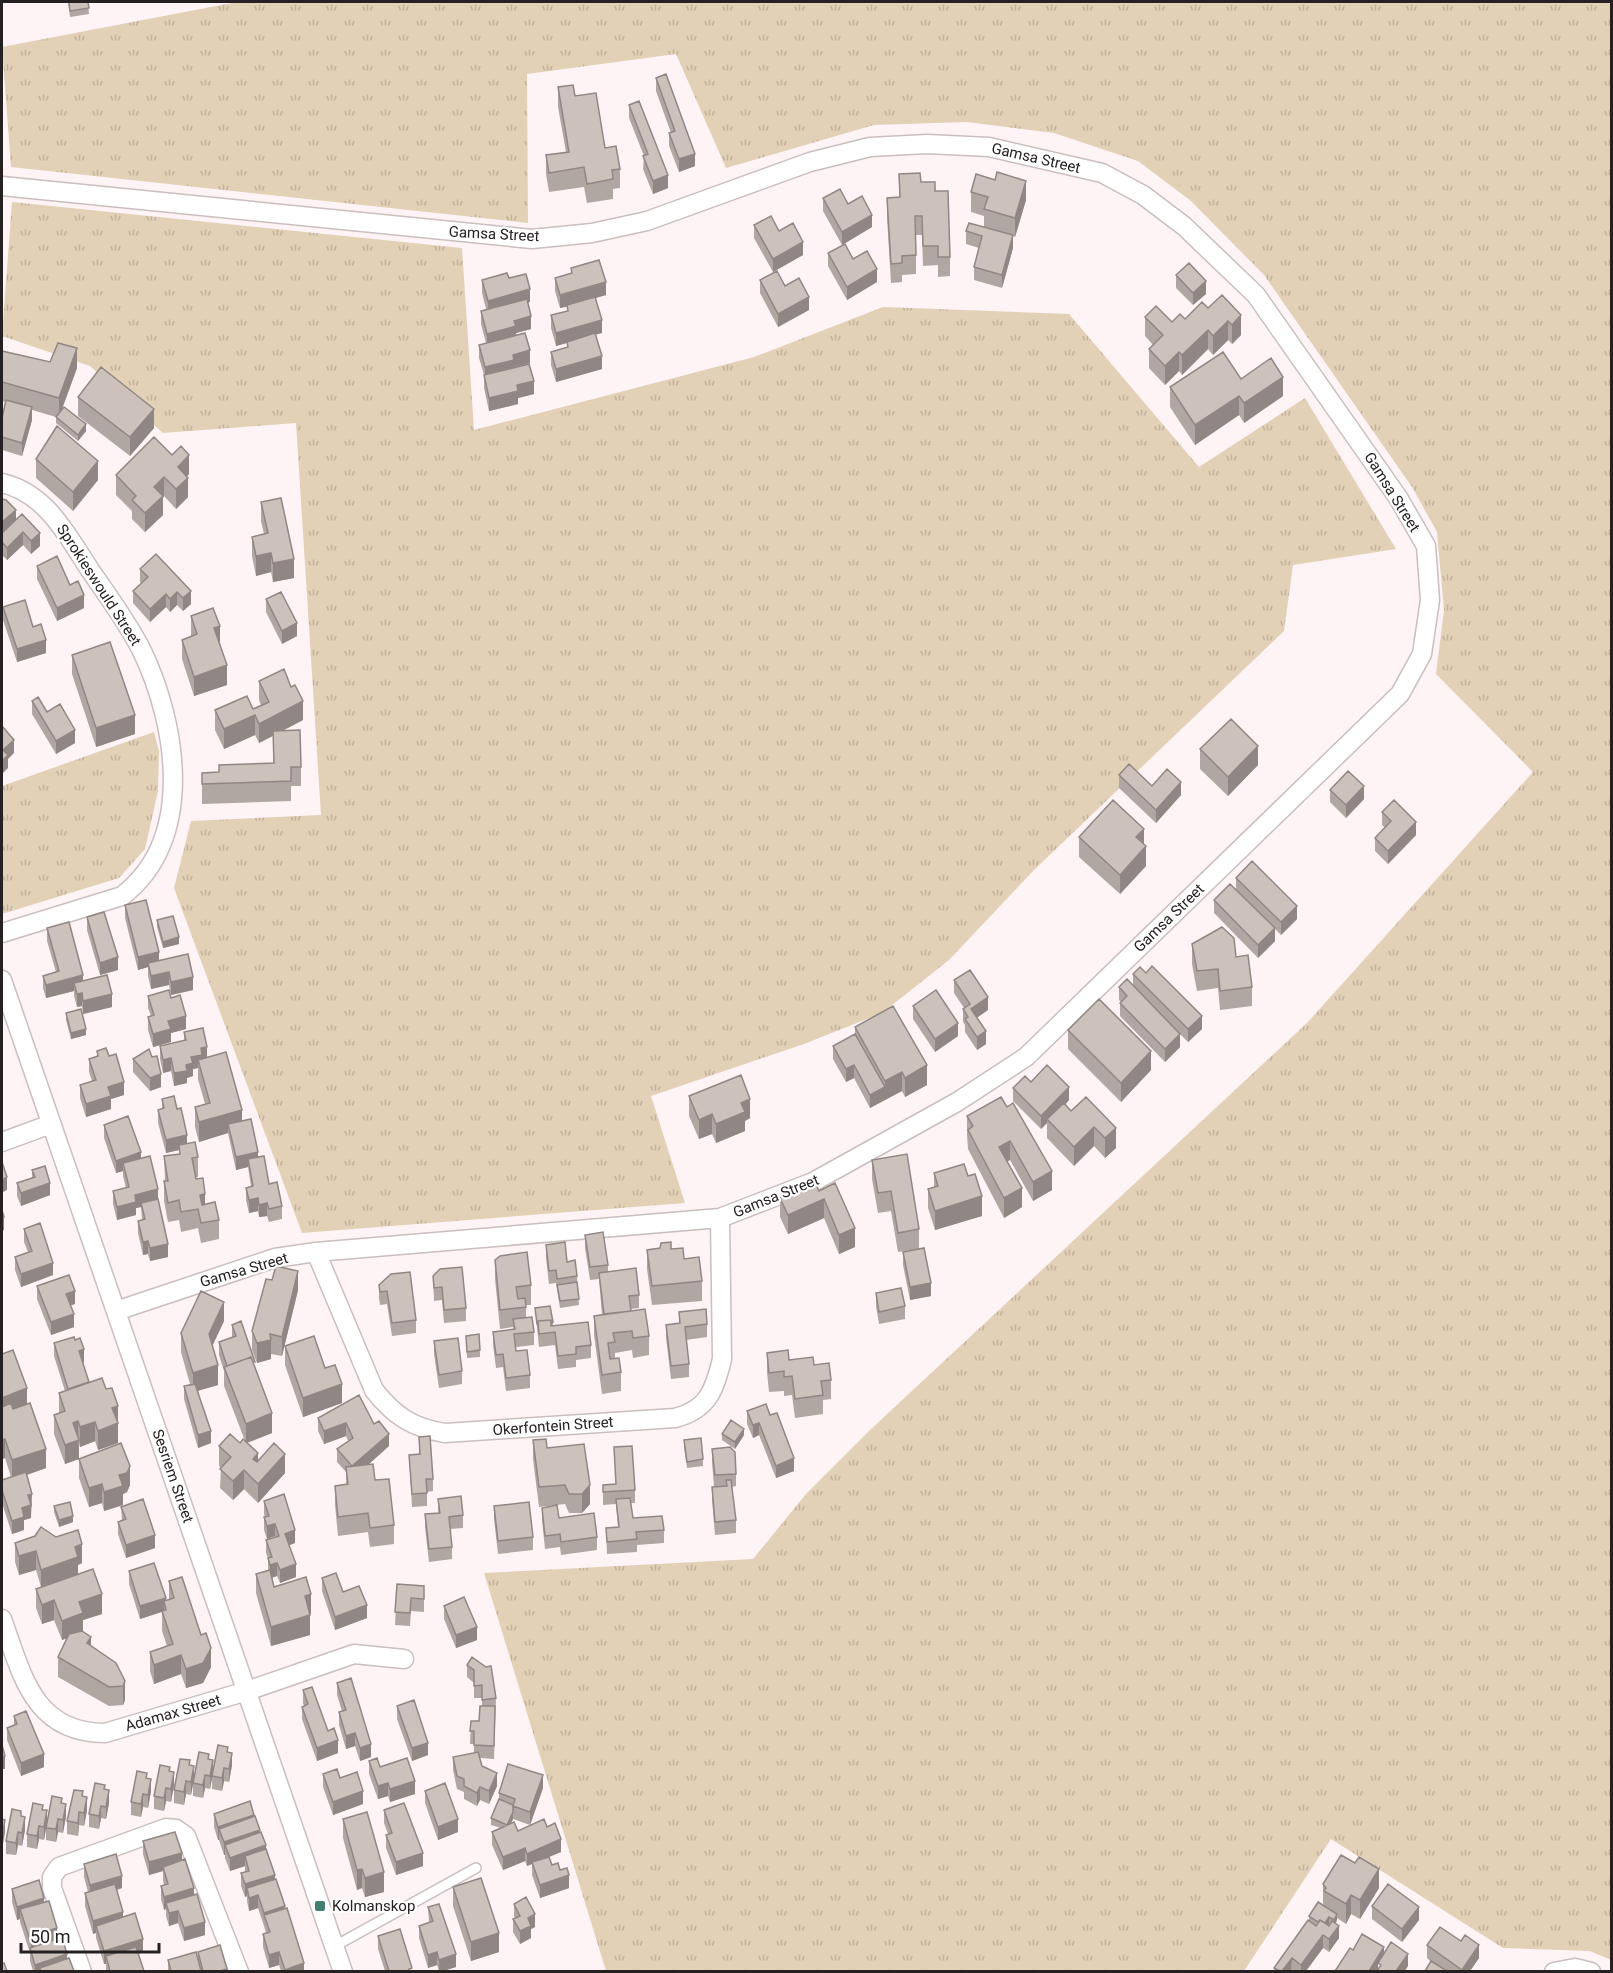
<svg xmlns="http://www.w3.org/2000/svg" width="1613" height="1973" viewBox="0 0 1613 1973" font-family="Roboto,sans-serif">
<style>
.grass{fill:url(#grass-tufts)}
.lines{fill:none;stroke-linecap:round;stroke-linejoin:round}
.service-casing{stroke:#cabebe;stroke-width:12}
.minor-casing{stroke:#cabebe;stroke-width:21}
.service{stroke:#fff;stroke-width:9}
.minor{stroke:#fff;stroke-width:18}
.wall{fill:#b0a6a2}
.shaded-wall{fill:#908784}
.building{fill:#cdc1bc;stroke:#908784;stroke-width:1.5}
.poi-dot{fill:#41806f;stroke:#fff;stroke-width:2}
.labels{text-anchor:middle;dominant-baseline:central;stroke-width:4.5;stroke-linejoin:round;paint-order:stroke}
.street-label{font-size:15px;fill:#252021;stroke:#fff}
.poi-label{font-size:15px;fill:#252021;stroke:#fff;text-anchor:start}
</style>
<defs>
<pattern id="grass-tufts" width="24" height="20" patternUnits="userSpaceOnUse" patternTransform="scale(1.5)"><rect width="24" height="20" fill="#e2d0b7"/><path d="M3 7l-1-3M5 7V3M7 7l1-3M15 17l-1-3M17 17v-4M19 17l1-3" fill="none" stroke="#c2b29d"/></pattern>
</defs>
<rect width="100%" height="100%" fill="#fff4f5"/>
<!-- grass -->
<path class="grass" d="M 237,2 L 1611,2 L 1611,1960 L 1590,1951 L 1503,1948 L 1331,1839 L 1244,1971 L 606,1971 L 484,1573 L 753,1559 L 806,1494 L 870,1430 L 1307,1023 L 1533,772 L 1436,674 L 1444,610 L 1437,532 L 1412,487 L 1264,275 L 1191,201 L 1138,161 L 1054,133 L 967,122 L 874,125 L 726,168 L 676,54 L 527,74 L 528,223 L 11,167 L 2,47 Z
M 12,202 L 462,248 L 474,430 L 754,357 L 883,307 L 1069,314 L 1199,467 L 1305,398 L 1396,549 L 1293,565 L 1284,631 L 1034,870 L 949,960 L 882,1013 L 804,1044 L 651,1096 L 685,1203 L 302,1233 L 174,888 L 191,821 L 321,815 L 296,423 L 163,433 L 90,366 L 2,336 Z
M 154,732 L 159,751 L 158,791 L 145,849 L 119,878 L 2,914 L 2,786 Z"/>
<g class="lines">
<defs>
<path id="service" d="M 335,1946 L 476,1868"/>
<path id="minor" d="M 2,186 L 532,239 L 592,233 L 647,221 L 810,162 L 870,147 L 927,144 L 989,147 L 1102,173 L 1143,195 L 1184,226 L 1256,295 L 1399,499 L 1426,546 L 1430,600 L 1422,654 L 1400,694 L 1026,1057 L 957,1102 L 813,1182 L 720,1218 L 316,1252 L 275,1258 L 116,1311
M 2,483 C 46,493 67,535 90,570 C 108,596 128,623 142,651 C 177,724 196,840 122,896 L 2,933
M 2,980 L 343,1972
M 2,1142 L 51,1124
M 316,1252 L 374,1390 C 394,1416 413,1428 445,1433 L 675,1418 C 708,1410 715,1389 722,1359 L 720,1218
M 2,1619 C 22,1674 33,1733 105,1733 L 247,1691 L 354,1654 L 404,1659
M 82,1972 L 52,1888 L 52,1877 L 59,1867 L 166,1828 L 176,1829 L 186,1836 L 239,1972
M 1554,1972 L 1575,1968 L 1591,1972"/>
</defs>
<!-- service casing -->
<use href="#service" class="service-casing"/>
<!-- minor casing -->
<use href="#minor" class="minor-casing"/>
<!-- service -->
<use href="#service" class="service"/>
<!-- minor -->
<use href="#minor" class="minor"/>
</g>
<!-- wall -->
<path class="wall" d="M 68,2 L 88,2 L 89,14 L 70,17 Z
M 656,78 L 695,166 L 679,172 L 669,146 L 669,133 L 671,133 L 656,91 Z
M 558,87 L 575,96 L 605,148 L 620,169 L 620,188 L 613,189 L 613,199 L 587,203 L 584,187 L 549,192 L 546,174 L 546,155 L 566,152 L 558,107 Z
M 629,105 L 668,188 L 653,194 L 643,169 L 644,156 L 629,118 Z
M 899,174 L 921,182 L 935,191 L 950,257 L 950,276 L 938,277 L 938,265 L 923,266 L 922,235 L 916,235 L 916,274 L 902,275 L 902,282 L 891,283 L 887,217 L 887,198 L 899,197 Z
M 971,192 L 1026,200 L 1015,237 L 1013,236 L 1013,248 L 1002,288 L 974,280 L 974,267 L 979,248 L 966,244 L 966,231 L 984,227 L 984,216 L 971,212 Z
M 823,198 L 872,227 L 842,245 L 823,211 Z
M 754,225 L 803,255 L 773,272 L 754,238 Z
M 828,253 L 853,259 L 877,282 L 847,300 L 828,266 Z
M 571,268 L 606,295 L 596,298 L 602,333 L 596,334 L 602,369 L 556,382 L 551,365 L 551,352 L 567,347 L 567,343 L 556,346 L 551,328 L 551,315 L 567,311 L 567,307 L 560,308 L 555,291 L 555,278 L 571,274 Z
M 1176,275 L 1206,294 L 1193,305 L 1176,288 Z
M 509,278 L 530,302 L 528,302 L 531,329 L 516,333 L 530,363 L 514,367 L 534,394 L 518,398 L 518,404 L 489,411 L 484,388 L 484,375 L 479,358 L 479,345 L 486,343 L 481,324 L 481,311 L 486,309 L 482,293 L 482,280 Z
M 760,280 L 785,286 L 809,310 L 778,327 L 760,293 Z
M 1222,295 L 1241,335 L 1232,344 L 1228,340 L 1213,355 L 1208,349 L 1182,375 L 1179,371 L 1165,385 L 1149,368 L 1149,349 L 1153,345 L 1145,336 L 1145,317 L 1172,322 L 1185,319 L 1208,308 Z
M 2,351 L 77,368 L 62,409 L 86,431 L 78,441 L 56,423 L 56,417 L 32,410 L 32,420 L 22,456 L 2,450 L 2,418 L 5,402 L 2,401 Z
M 1241,379 L 1283,396 L 1244,423 L 1239,415 L 1195,445 L 1170,407 L 1170,387 Z
M 78,397 L 154,428 L 130,456 L 78,416 Z
M 36,459 L 98,480 L 73,511 L 36,478 Z
M 189,474 L 187,476 L 188,497 L 176,509 L 164,496 L 163,498 L 163,515 L 145,532 L 132,519 L 132,511 L 116,495 L 116,475 Z
M 2,499 L 16,520 L 40,546 L 31,554 L 23,545 L 7,560 L 2,555 Z
M 261,502 L 294,578 L 273,582 L 271,572 L 256,576 L 252,556 L 252,537 L 264,534 L 261,521 Z
M 156,554 L 191,604 L 183,611 L 177,605 L 170,612 L 166,607 L 150,622 L 133,603 L 133,591 L 141,583 L 140,582 L 140,569 Z
M 37,566 L 70,585 L 84,608 L 57,621 L 37,579 Z
M 266,599 L 297,636 L 282,644 L 266,612 Z
M 3,607 L 33,627 L 46,653 L 17,662 L 3,620 Z
M 191,616 L 220,643 L 227,685 L 194,696 L 182,659 L 182,640 L 191,636 Z
M 72,655 L 135,734 L 96,747 L 72,674 Z
M 259,681 L 303,720 L 284,730 L 301,767 L 301,786 L 291,786 L 291,801 L 202,804 L 202,773 L 219,772 L 273,763 L 273,736 L 259,743 L 255,735 L 224,749 L 215,730 L 215,710 L 253,709 L 261,705 L 259,700 Z
M 32,701 L 47,712 L 75,743 L 56,754 L 32,714 Z
M 1200,749 L 1258,765 L 1228,796 L 1200,769 Z
M 1119,775 L 1152,786 L 1181,795 L 1156,823 L 1119,788 Z
M 1330,790 L 1364,799 L 1346,818 L 1330,802 Z
M 1382,812 L 1416,835 L 1388,864 L 1375,851 L 1375,838 L 1385,828 L 1382,825 Z
M 1079,837 L 1144,845 L 1146,866 L 1120,894 L 1079,857 Z
M 1236,878 L 1297,919 L 1281,935 L 1275,929 L 1275,941 L 1258,958 L 1214,913 L 1214,900 L 1236,890 Z
M 125,905 L 159,961 L 193,990 L 171,995 L 169,985 L 151,989 L 148,976 L 148,967 L 138,970 L 125,918 Z
M 87,917 L 118,970 L 100,975 L 87,930 Z
M 157,920 L 179,944 L 163,948 L 157,927 Z
M 47,928 L 83,981 L 112,1007 L 83,1014 L 82,1006 L 77,1007 L 74,996 L 74,991 L 46,998 L 43,988 L 43,976 L 56,972 L 47,941 Z
M 1192,944 L 1236,957 L 1252,987 L 1252,1006 L 1220,1010 L 1218,988 L 1197,991 L 1192,964 Z
M 1133,974 L 1202,1029 L 1188,1042 L 1180,1034 L 1180,1047 L 1165,1062 L 1120,1016 L 1120,1003 L 1121,1002 L 1119,1000 L 1119,987 L 1133,986 Z
M 954,980 L 988,1010 L 977,1017 L 986,1044 L 977,1050 L 965,1032 L 965,1025 L 963,1022 L 963,1009 L 964,1008 L 954,993 Z
M 148,996 L 186,1029 L 171,1033 L 171,1042 L 153,1047 L 148,1030 L 148,1017 L 151,1016 L 148,1008 Z
M 913,1006 L 958,1036 L 935,1052 L 913,1019 Z
M 66,1013 L 86,1035 L 71,1039 L 66,1020 Z
M 855,1027 L 927,1085 L 905,1097 L 902,1091 L 870,1108 L 854,1078 L 846,1082 L 833,1059 L 833,1046 L 855,1034 Z
M 1068,1030 L 1151,1070 L 1121,1102 L 1068,1049 Z
M 184,1032 L 207,1057 L 242,1121 L 258,1157 L 269,1184 L 282,1206 L 282,1219 L 269,1222 L 267,1216 L 259,1217 L 258,1211 L 249,1213 L 246,1200 L 246,1188 L 251,1186 L 248,1167 L 236,1170 L 228,1133 L 199,1142 L 195,1127 L 195,1107 L 205,1104 L 198,1079 L 198,1068 L 193,1069 L 193,1076 L 187,1078 L 187,1083 L 174,1086 L 171,1071 L 163,1073 L 160,1059 L 160,1046 L 184,1041 Z
M 97,1051 L 109,1056 L 124,1095 L 111,1099 L 111,1109 L 86,1117 L 80,1098 L 80,1085 L 92,1081 L 89,1072 L 89,1059 L 97,1057 Z
M 133,1059 L 161,1087 L 150,1091 L 133,1072 Z
M 1031,1082 L 1069,1100 L 1065,1105 L 1071,1111 L 1086,1097 L 1116,1148 L 1105,1158 L 1094,1146 L 1074,1166 L 1047,1138 L 1047,1123 L 1041,1129 L 1013,1101 L 1013,1088 Z
M 689,1096 L 750,1118 L 745,1121 L 745,1131 L 716,1143 L 712,1134 L 699,1139 L 689,1116 Z
M 1001,1097 L 1052,1190 L 1033,1201 L 1010,1160 L 1007,1161 L 1022,1207 L 1004,1218 L 968,1149 L 967,1135 L 967,1116 Z
M 162,1099 L 177,1109 L 187,1143 L 198,1157 L 198,1177 L 196,1177 L 205,1204 L 219,1220 L 219,1239 L 201,1243 L 198,1228 L 181,1232 L 179,1220 L 168,1222 L 164,1201 L 164,1181 L 165,1181 L 164,1156 L 179,1154 L 179,1150 L 166,1153 L 158,1123 L 158,1110 L 162,1109 Z
M 104,1125 L 141,1158 L 158,1202 L 168,1257 L 150,1261 L 148,1254 L 143,1255 L 138,1233 L 138,1221 L 142,1220 L 141,1207 L 136,1208 L 136,1215 L 117,1220 L 113,1204 L 113,1191 L 126,1188 L 123,1176 L 123,1171 L 116,1173 L 104,1138 Z
M 872,1160 L 919,1229 L 919,1249 L 898,1252 L 891,1211 L 878,1213 L 872,1179 Z
M 32,1170 L 50,1195 L 21,1206 L 17,1196 L 17,1183 L 32,1178 Z
M 934,1173 L 968,1176 L 982,1216 L 935,1230 L 928,1208 L 928,1189 L 934,1187 Z
M 819,1191 L 855,1247 L 839,1254 L 824,1218 L 788,1234 L 780,1217 L 780,1198 Z
M 24,1229 L 53,1275 L 21,1287 L 15,1270 L 15,1257 L 28,1252 L 24,1242 Z
M 585,1235 L 608,1265 L 608,1272 L 639,1295 L 639,1308 L 631,1309 L 631,1311 L 649,1336 L 649,1355 L 633,1358 L 632,1350 L 615,1353 L 615,1359 L 621,1372 L 621,1391 L 602,1394 L 594,1335 L 594,1316 L 602,1315 L 599,1279 L 590,1280 L 585,1248 Z
M 546,1245 L 567,1262 L 577,1276 L 579,1305 L 560,1308 L 556,1283 L 549,1284 L 546,1258 Z
M 671,1249 L 684,1259 L 702,1281 L 702,1301 L 652,1305 L 647,1269 L 647,1250 Z
M 903,1252 L 931,1296 L 910,1300 L 903,1265 Z
M 495,1260 L 531,1285 L 531,1305 L 526,1305 L 526,1317 L 534,1332 L 534,1345 L 516,1347 L 516,1351 L 530,1375 L 530,1388 L 506,1391 L 503,1367 L 496,1368 L 493,1345 L 493,1332 L 513,1329 L 513,1327 L 500,1329 L 495,1279 Z
M 391,1274 L 416,1320 L 416,1333 L 392,1336 L 387,1304 L 380,1305 L 379,1298 L 379,1285 Z
M 433,1276 L 466,1308 L 466,1321 L 444,1323 L 442,1300 L 434,1301 Z
M 37,1286 L 75,1304 L 70,1305 L 74,1327 L 51,1335 L 37,1299 Z
M 298,1290 L 282,1356 L 271,1354 L 271,1359 L 257,1363 L 252,1350 L 252,1331 Z
M 876,1293 L 905,1306 L 905,1319 L 879,1324 L 876,1306 Z
M 535,1308 L 553,1322 L 553,1326 L 591,1345 L 591,1358 L 576,1360 L 576,1367 L 558,1369 L 555,1345 L 539,1347 Z
M 679,1312 L 707,1324 L 707,1337 L 686,1340 L 689,1364 L 689,1377 L 671,1379 L 666,1338 L 666,1325 L 679,1324 Z
M 224,1321 L 212,1346 L 218,1385 L 198,1391 L 211,1443 L 198,1448 L 184,1399 L 184,1386 L 190,1384 L 181,1352 L 181,1333 Z
M 232,1325 L 255,1368 L 272,1433 L 247,1443 L 258,1461 L 285,1473 L 258,1503 L 244,1489 L 233,1500 L 220,1488 L 221,1468 L 219,1466 L 219,1446 L 240,1443 L 245,1441 L 224,1386 L 224,1371 L 219,1355 L 219,1342 L 232,1337 Z
M 466,1336 L 480,1350 L 480,1357 L 467,1358 Z
M 434,1341 L 462,1371 L 462,1384 L 439,1388 L 434,1354 Z
M 54,1343 L 84,1362 L 83,1363 L 89,1383 L 106,1389 L 118,1406 L 118,1443 L 98,1450 L 95,1441 L 80,1447 L 79,1444 L 79,1459 L 130,1485 L 127,1492 L 123,1494 L 123,1505 L 104,1511 L 102,1503 L 89,1507 L 79,1478 L 79,1459 L 65,1464 L 54,1434 L 54,1415 L 59,1413 L 59,1393 L 65,1391 L 54,1356 Z
M 285,1346 L 342,1403 L 303,1417 L 285,1365 Z
M 767,1353 L 789,1360 L 814,1365 L 831,1380 L 831,1399 L 823,1400 L 823,1414 L 795,1418 L 792,1395 L 784,1396 L 784,1391 L 769,1392 L 767,1372 Z
M 2,1354 L 27,1404 L 46,1468 L 27,1475 L 32,1506 L 31,1507 L 31,1518 L 24,1520 L 24,1530 L 12,1534 L 2,1503 L 2,1480 L 11,1477 L 5,1458 L 2,1459 Z
M 766,1404 L 794,1471 L 776,1478 L 759,1435 L 753,1438 L 747,1424 L 747,1411 Z
M 318,1418 L 374,1424 L 389,1446 L 368,1465 L 394,1525 L 394,1544 L 370,1547 L 368,1532 L 338,1536 L 335,1505 L 335,1486 L 346,1484 L 346,1472 L 337,1462 L 337,1449 L 348,1441 L 346,1436 L 324,1444 L 318,1431 Z
M 722,1434 L 744,1435 L 735,1449 L 722,1440 Z
M 419,1437 L 433,1479 L 433,1491 L 427,1492 L 427,1506 L 412,1507 L 409,1455 L 419,1454 Z
M 533,1440 L 547,1448 L 584,1444 L 590,1504 L 582,1513 L 569,1513 L 565,1504 L 539,1507 L 533,1459 Z
M 684,1440 L 703,1459 L 703,1466 L 687,1468 L 684,1447 Z
M 614,1447 L 635,1490 L 635,1503 L 631,1503 L 633,1518 L 664,1530 L 664,1543 L 637,1545 L 637,1552 L 607,1554 L 606,1528 L 618,1527 L 616,1504 L 603,1505 L 603,1485 L 616,1484 Z
M 712,1449 L 736,1474 L 736,1486 L 732,1487 L 736,1520 L 736,1533 L 715,1535 L 712,1500 L 712,1487 L 714,1487 L 712,1462 Z
M 438,1499 L 463,1515 L 463,1528 L 450,1529 L 452,1547 L 452,1559 L 429,1562 L 425,1527 L 425,1514 L 438,1513 Z
M 264,1501 L 295,1543 L 289,1545 L 296,1577 L 280,1583 L 277,1576 L 272,1578 L 274,1587 L 311,1614 L 310,1614 L 310,1635 L 271,1646 L 256,1593 L 256,1574 L 268,1570 L 268,1558 L 266,1553 L 266,1540 L 275,1537 L 275,1536 L 267,1539 L 264,1530 L 264,1517 L 265,1517 L 264,1514 Z
M 54,1506 L 73,1522 L 59,1527 L 54,1512 Z
M 494,1506 L 533,1537 L 533,1550 L 498,1554 L 494,1519 Z
M 121,1507 L 155,1548 L 126,1558 L 118,1534 L 118,1522 L 122,1520 Z
M 542,1508 L 559,1518 L 597,1537 L 597,1550 L 561,1555 L 560,1547 L 545,1549 L 542,1520 Z
M 15,1543 L 82,1563 L 78,1565 L 78,1574 L 102,1614 L 83,1620 L 83,1631 L 91,1646 L 125,1681 L 125,1700 L 123,1705 L 109,1706 L 58,1677 L 58,1657 L 68,1638 L 62,1640 L 54,1620 L 42,1624 L 36,1608 L 36,1589 L 41,1587 L 36,1570 L 19,1575 L 15,1562 Z
M 129,1571 L 166,1601 L 169,1600 L 169,1581 L 211,1667 L 203,1683 L 186,1688 L 181,1674 L 154,1684 L 150,1671 L 150,1652 L 167,1646 L 162,1631 L 162,1612 L 140,1619 L 129,1584 Z
M 322,1578 L 343,1592 L 367,1618 L 335,1630 L 322,1591 Z
M 397,1584 L 424,1599 L 424,1612 L 411,1611 L 410,1626 L 395,1625 Z
M 444,1606 L 477,1640 L 456,1648 L 444,1619 Z
M 472,1657 L 496,1698 L 494,1759 L 480,1758 L 482,1766 L 497,1786 L 489,1804 L 480,1800 L 477,1806 L 464,1799 L 464,1792 L 457,1789 L 453,1770 L 453,1757 L 474,1753 L 474,1744 L 470,1744 L 471,1721 L 479,1721 L 482,1706 L 482,1698 L 474,1698 L 474,1683 L 467,1677 L 467,1665 Z
M 337,1683 L 371,1757 L 360,1761 L 355,1746 L 346,1749 L 339,1725 L 339,1712 L 342,1711 L 337,1695 Z
M 303,1690 L 328,1731 L 338,1753 L 317,1761 L 302,1719 L 302,1707 L 304,1706 L 303,1703 Z
M 397,1706 L 428,1755 L 412,1761 L 397,1719 Z
M 14,1716 L 44,1767 L 21,1776 L 7,1740 L 7,1728 L 14,1725 Z
M 228,1752 L 232,1765 L 229,1782 L 224,1781 L 222,1791 L 212,1789 L 212,1778 L 210,1789 L 205,1788 L 203,1798 L 193,1796 L 193,1783 L 209,1759 L 213,1771 Z
M 369,1761 L 380,1767 L 415,1794 L 390,1802 L 388,1796 L 378,1799 L 369,1774 Z
M 190,1765 L 194,1779 L 191,1795 L 186,1794 L 184,1805 L 174,1803 L 174,1790 Z
M 170,1772 L 174,1785 L 171,1802 L 166,1801 L 164,1811 L 154,1809 L 154,1796 Z
M 323,1774 L 363,1804 L 333,1815 L 323,1787 Z
M 147,1778 L 151,1791 L 148,1808 L 143,1807 L 141,1817 L 131,1815 L 131,1802 Z
M 543,1788 L 530,1825 L 513,1819 L 511,1824 L 518,1831 L 547,1827 L 561,1852 L 549,1857 L 552,1865 L 560,1870 L 569,1888 L 540,1898 L 532,1875 L 532,1864 L 527,1866 L 525,1861 L 503,1870 L 492,1845 L 492,1832 L 501,1828 L 491,1825 L 491,1818 L 499,1799 L 499,1793 Z
M 105,1789 L 109,1803 L 106,1819 L 101,1818 L 99,1829 L 89,1827 L 89,1814 Z
M 425,1791 L 458,1832 L 438,1840 L 425,1803 Z
M 83,1796 L 87,1810 L 84,1826 L 79,1825 L 78,1836 L 67,1834 L 67,1821 Z
M 62,1803 L 66,1816 L 63,1833 L 58,1832 L 56,1842 L 46,1840 L 46,1828 Z
M 43,1810 L 47,1823 L 44,1840 L 39,1839 L 37,1849 L 27,1847 L 27,1834 Z
M 384,1810 L 423,1866 L 396,1875 L 386,1848 L 386,1835 L 388,1834 L 384,1823 Z
M 214,1814 L 254,1817 L 285,1909 L 304,1971 L 309,1971 L 281,1971 L 279,1965 L 269,1968 L 263,1947 L 263,1934 L 266,1933 L 264,1926 L 258,1908 L 249,1911 L 247,1901 L 247,1896 L 245,1897 L 241,1886 L 241,1873 L 245,1872 L 245,1866 L 230,1871 L 225,1858 L 225,1855 L 224,1855 L 219,1840 L 218,1840 L 214,1827 Z
M 21,1816 L 25,1830 L 22,1846 L 18,1845 L 16,1855 L 6,1854 L 6,1841 Z
M 343,1819 L 384,1892 L 365,1897 L 362,1888 L 357,1890 L 343,1838 Z
M 143,1841 L 182,1861 L 194,1895 L 205,1935 L 184,1941 L 178,1923 L 169,1926 L 166,1916 L 166,1909 L 164,1910 L 161,1899 L 161,1886 L 164,1885 L 163,1880 L 163,1871 L 149,1875 L 143,1854 Z
M 84,1864 L 122,1888 L 117,1890 L 123,1917 L 143,1952 L 138,1953 L 144,1971 L 106,1971 L 106,1964 L 104,1964 L 96,1938 L 96,1933 L 93,1934 L 85,1906 L 85,1893 L 88,1892 L 84,1877 Z
M 1323,1884 L 1379,1888 L 1360,1919 L 1351,1914 L 1346,1924 L 1337,1918 L 1336,1923 L 1339,1938 L 1329,1952 L 1323,1948 L 1306,1971 L 1274,1971 L 1274,1968 L 1309,1921 L 1309,1916 L 1324,1906 L 1323,1903 Z
M 453,1887 L 499,1952 L 471,1961 L 453,1906 Z
M 12,1889 L 44,1902 L 57,1939 L 74,1971 L 33,1971 L 30,1961 L 30,1953 L 20,1922 L 20,1919 L 17,1920 L 12,1902 Z
M 514,1904 L 535,1927 L 531,1929 L 531,1938 L 520,1944 L 513,1932 L 513,1919 L 515,1918 L 514,1916 Z
M 1372,1906 L 1419,1920 L 1402,1942 L 1372,1919 Z
M 428,1907 L 456,1967 L 443,1971 L 439,1971 L 437,1965 L 428,1968 L 419,1938 L 419,1926 L 429,1922 Z
M 378,1936 L 412,1971 L 385,1971 L 378,1949 Z
M 1427,1945 L 1479,1958 L 1470,1971 L 1425,1971 L 1431,1962 L 1427,1958 Z
M 198,1952 L 227,1971 L 168,1971 L 168,1960 L 198,1960 Z"/>
<!-- shaded-wall -->
<path class="shaded-wall" d="M 695,154 L 695,166 L 679,172 L 679,159 Z
M 668,175 L 668,188 L 653,194 L 653,181 Z
M 1026,181 L 1026,200 L 1015,237 L 1015,218 Z
M 872,215 L 872,227 L 842,245 L 842,232 Z
M 1013,235 L 1013,248 L 1002,288 L 1002,275 Z
M 803,242 L 803,255 L 773,272 L 773,259 Z
M 877,269 L 877,282 L 847,300 L 847,287 Z
M 1206,281 L 1206,294 L 1193,305 L 1193,293 Z
M 606,282 L 606,295 L 560,308 L 560,295 Z
M 530,289 L 530,302 L 488,314 L 488,301 Z
M 809,297 L 809,310 L 778,327 L 778,314 Z
M 1241,315 L 1241,335 L 1232,344 L 1232,325 Z
M 531,316 L 531,329 L 516,333 L 516,339 L 487,347 L 487,334 L 514,321 Z
M 602,320 L 602,333 L 556,346 L 556,333 Z
M 1228,321 L 1228,340 L 1213,355 L 1213,336 Z
M 1208,330 L 1208,349 L 1182,375 L 1182,355 Z
M 77,348 L 77,368 L 59,417 L 59,398 Z
M 530,350 L 530,363 L 514,367 L 485,380 L 485,367 L 513,355 Z
M 1179,352 L 1179,371 L 1165,385 L 1165,366 Z
M 602,356 L 602,369 L 556,382 L 556,369 Z
M 1283,377 L 1283,396 L 1244,423 L 1244,403 Z
M 534,381 L 534,394 L 518,398 L 518,404 L 489,411 L 489,398 L 517,385 Z
M 1239,396 L 1239,415 L 1195,445 L 1195,425 Z
M 32,407 L 32,420 L 22,456 L 22,443 Z
M 154,409 L 154,428 L 130,456 L 130,437 Z
M 86,424 L 86,431 L 78,441 L 78,435 Z
M 189,455 L 189,474 L 178,486 L 178,467 Z
M 98,461 L 98,480 L 73,511 L 73,492 Z
M 164,477 L 164,496 L 163,498 L 163,515 L 145,532 L 145,513 L 154,487 Z
M 188,478 L 188,497 L 176,509 L 176,489 Z
M 16,510 L 16,523 L 2,535 L 2,522 Z
M 23,532 L 23,545 L 7,560 L 7,548 Z
M 40,533 L 40,546 L 31,554 L 31,541 Z
M 271,553 L 271,572 L 256,576 L 256,556 Z
M 294,559 L 294,578 L 273,582 L 273,563 Z
M 191,591 L 191,604 L 183,611 L 183,598 Z
M 177,592 L 177,605 L 170,612 L 170,599 Z
M 166,594 L 166,607 L 150,622 L 150,609 Z
M 84,595 L 84,608 L 57,621 L 57,608 Z
M 297,623 L 297,636 L 282,644 L 282,631 Z
M 220,626 L 220,645 L 214,628 Z
M 46,640 L 46,653 L 17,662 L 17,649 Z
M 227,665 L 227,685 L 194,696 L 194,677 Z
M 303,701 L 303,720 L 259,743 L 259,724 Z
M 135,715 L 135,734 L 96,747 L 96,728 Z
M 255,715 L 255,735 L 224,749 L 224,729 Z
M 75,730 L 75,743 L 56,754 L 56,741 Z
M 14,740 L 14,753 L 8,759 L 8,768 L 2,774 L 2,761 L 3,750 Z
M 1258,746 L 1258,765 L 1228,796 L 1228,777 Z
M 1181,782 L 1181,795 L 1156,823 L 1156,810 Z
M 1364,786 L 1364,799 L 1346,818 L 1346,805 Z
M 1416,822 L 1416,835 L 1388,864 L 1388,851 Z
M 1144,829 L 1144,848 L 1136,837 Z
M 1146,846 L 1146,866 L 1120,894 L 1120,875 Z
M 1297,906 L 1297,919 L 1281,935 L 1281,922 Z
M 1275,928 L 1275,941 L 1258,958 L 1258,945 Z
M 179,937 L 179,944 L 163,948 L 163,942 Z
M 159,952 L 159,964 L 148,963 L 148,967 L 138,970 L 138,957 Z
M 118,957 L 118,970 L 100,975 L 100,963 Z
M 169,972 L 169,985 L 151,989 L 151,976 Z
M 83,975 L 83,988 L 74,983 L 74,991 L 46,998 L 46,985 Z
M 193,977 L 193,990 L 171,995 L 171,982 Z
M 82,993 L 82,1006 L 77,1007 L 77,994 Z
M 112,994 L 112,1007 L 83,1014 L 83,1001 Z
M 988,997 L 988,1010 L 971,1022 L 971,1009 Z
M 186,1016 L 186,1029 L 171,1033 L 171,1042 L 153,1047 L 153,1034 L 168,1021 Z
M 1202,1016 L 1202,1029 L 1188,1042 L 1188,1029 Z
M 958,1023 L 958,1036 L 935,1052 L 935,1039 Z
M 86,1029 L 86,1035 L 71,1039 L 71,1033 Z
M 986,1031 L 986,1044 L 977,1050 L 977,1037 Z
M 1180,1034 L 1180,1047 L 1165,1062 L 1165,1049 Z
M 207,1047 L 207,1060 L 198,1060 L 198,1068 L 193,1069 L 193,1076 L 187,1078 L 187,1083 L 174,1086 L 174,1073 L 186,1065 L 191,1057 L 201,1048 Z
M 1151,1051 L 1151,1070 L 1121,1102 L 1121,1083 Z
M 171,1058 L 171,1071 L 163,1073 L 163,1060 Z
M 854,1065 L 854,1078 L 846,1082 L 846,1069 Z
M 927,1065 L 927,1085 L 905,1097 L 905,1078 Z
M 902,1072 L 902,1091 L 885,1100 L 885,1081 Z
M 161,1074 L 161,1087 L 150,1091 L 150,1078 Z
M 124,1082 L 124,1095 L 111,1099 L 111,1109 L 86,1117 L 86,1104 L 108,1087 Z
M 885,1087 L 885,1100 L 870,1108 L 870,1095 Z
M 1069,1087 L 1069,1100 L 1049,1121 L 1047,1119 L 1047,1123 L 1041,1129 L 1041,1116 Z
M 750,1099 L 750,1118 L 745,1121 L 745,1131 L 716,1143 L 716,1124 L 741,1103 Z
M 242,1110 L 242,1130 L 228,1124 L 228,1133 L 199,1142 L 199,1122 Z
M 712,1114 L 712,1134 L 699,1139 L 699,1120 Z
M 1094,1127 L 1094,1146 L 1074,1166 L 1074,1147 Z
M 1116,1128 L 1116,1148 L 1105,1158 L 1105,1138 Z
M 187,1135 L 187,1148 L 179,1145 L 179,1150 L 166,1153 L 166,1140 Z
M 1010,1141 L 1010,1160 L 999,1166 L 999,1147 Z
M 141,1152 L 141,1165 L 123,1163 L 123,1171 L 116,1173 L 116,1161 Z
M 258,1152 L 258,1165 L 248,1159 L 248,1167 L 236,1170 L 236,1157 Z
M 1052,1171 L 1052,1190 L 1033,1201 L 1033,1182 Z
M 7,1177 L 7,1190 L 3,1192 L 3,1203 L 2,1204 L 2,1180 Z
M 50,1183 L 50,1195 L 21,1206 L 21,1193 Z
M 1022,1188 L 1022,1207 L 1004,1218 L 1004,1198 Z
M 158,1189 L 158,1202 L 141,1203 L 141,1207 L 136,1208 L 136,1215 L 117,1220 L 117,1207 L 135,1195 Z
M 205,1194 L 205,1213 L 200,1214 L 200,1195 Z
M 982,1196 L 982,1216 L 935,1230 L 935,1211 Z
M 258,1198 L 258,1211 L 249,1213 L 249,1200 Z
M 824,1199 L 824,1218 L 788,1234 L 788,1215 Z
M 267,1203 L 267,1216 L 259,1217 L 259,1205 Z
M 4,1217 L 4,1230 L 2,1231 L 2,1218 Z
M 855,1228 L 855,1247 L 839,1254 L 839,1235 Z
M 148,1241 L 148,1254 L 143,1255 L 143,1242 Z
M 168,1244 L 168,1257 L 150,1261 L 150,1248 Z
M 53,1263 L 53,1275 L 21,1287 L 21,1274 Z
M 298,1271 L 298,1290 L 282,1356 L 282,1337 Z
M 931,1283 L 931,1296 L 910,1300 L 910,1287 Z
M 75,1291 L 75,1304 L 66,1307 L 66,1294 Z
M 224,1302 L 224,1321 L 209,1353 L 209,1334 Z
M 74,1314 L 74,1327 L 51,1335 L 51,1322 Z
M 271,1340 L 271,1359 L 257,1363 L 257,1343 Z
M 84,1349 L 84,1362 L 79,1364 L 79,1351 Z
M 218,1365 L 218,1385 L 193,1392 L 193,1373 Z
M 342,1384 L 342,1403 L 303,1417 L 303,1398 Z
M 27,1388 L 27,1407 L 2,1417 L 2,1398 Z
M 118,1406 L 118,1443 L 98,1450 L 98,1431 L 112,1408 Z
M 272,1413 L 272,1433 L 246,1443 L 246,1424 Z
M 78,1421 L 79,1459 L 65,1464 L 65,1445 L 73,1423 Z
M 95,1422 L 95,1441 L 80,1447 L 80,1427 Z
M 346,1423 L 346,1436 L 324,1444 L 324,1431 Z
M 759,1423 L 759,1435 L 753,1438 L 753,1425 Z
M 744,1429 L 744,1435 L 735,1449 L 735,1442 Z
M 211,1431 L 211,1443 L 198,1448 L 198,1435 Z
M 389,1434 L 389,1446 L 352,1479 L 352,1466 Z
M 5,1439 L 5,1458 L 2,1459 L 2,1440 Z
M 46,1449 L 46,1468 L 12,1480 L 12,1460 Z
M 258,1453 L 258,1472 L 253,1459 Z
M 285,1454 L 285,1473 L 258,1503 L 258,1484 Z
M 794,1458 L 794,1471 L 776,1478 L 776,1466 Z
M 130,1466 L 130,1485 L 127,1492 L 123,1494 L 123,1505 L 104,1511 L 104,1492 L 119,1475 Z
M 244,1470 L 244,1489 L 233,1500 L 233,1481 Z
M 102,1484 L 102,1503 L 89,1507 L 89,1488 Z
M 590,1485 L 590,1504 L 582,1513 L 582,1494 Z
M 32,1494 L 31,1518 L 24,1520 L 24,1530 L 12,1534 L 12,1521 L 22,1508 L 28,1495 Z
M 73,1516 L 73,1522 L 59,1527 L 59,1520 Z
M 275,1524 L 275,1536 L 267,1539 L 267,1526 Z
M 295,1530 L 295,1543 L 285,1547 L 285,1534 Z
M 155,1535 L 155,1548 L 126,1558 L 126,1545 Z
M 82,1544 L 82,1563 L 78,1565 L 78,1576 L 41,1589 L 41,1570 L 75,1547 Z
M 36,1551 L 36,1570 L 19,1575 L 19,1556 Z
M 277,1563 L 277,1576 L 270,1578 L 270,1565 Z
M 296,1564 L 296,1577 L 280,1583 L 280,1570 Z
M 102,1594 L 102,1614 L 83,1620 L 83,1632 L 62,1640 L 62,1621 L 79,1602 Z
M 311,1594 L 311,1614 L 305,1615 L 305,1596 Z
M 166,1598 L 166,1608 L 164,1601 L 164,1611 L 140,1619 L 140,1606 Z
M 54,1600 L 54,1620 L 42,1624 L 42,1605 Z
M 367,1605 L 367,1618 L 335,1630 L 335,1617 Z
M 310,1615 L 310,1635 L 271,1646 L 271,1627 Z
M 477,1627 L 477,1640 L 456,1648 L 456,1635 Z
M 91,1637 L 91,1656 L 87,1643 Z
M 211,1648 L 211,1667 L 203,1683 L 186,1688 L 186,1669 Z
M 181,1655 L 181,1674 L 154,1684 L 154,1665 Z
M 125,1681 L 125,1700 L 123,1705 L 123,1686 Z
M 355,1733 L 355,1746 L 346,1749 L 346,1736 Z
M 338,1740 L 338,1753 L 317,1761 L 317,1748 Z
M 428,1743 L 428,1755 L 412,1761 L 412,1748 Z
M 371,1744 L 371,1757 L 360,1761 L 360,1748 Z
M 232,1753 L 232,1765 L 229,1782 L 229,1769 Z
M 44,1754 L 44,1767 L 21,1776 L 21,1763 Z
M 5,1756 L 5,1769 L 2,1769 L 2,1757 Z
M 213,1760 L 213,1772 L 210,1789 L 210,1776 Z
M 194,1766 L 194,1779 L 191,1795 L 191,1782 Z
M 224,1768 L 224,1781 L 222,1791 L 222,1778 Z
M 174,1772 L 174,1785 L 171,1802 L 171,1789 Z
M 497,1773 L 497,1786 L 489,1804 L 489,1791 Z
M 205,1775 L 205,1788 L 203,1798 L 203,1785 Z
M 543,1775 L 543,1788 L 530,1825 L 530,1812 Z
M 151,1779 L 151,1791 L 148,1808 L 148,1795 Z
M 186,1781 L 186,1794 L 184,1805 L 184,1792 Z
M 415,1781 L 415,1794 L 390,1802 L 390,1789 Z
M 388,1783 L 388,1796 L 378,1799 L 378,1786 Z
M 480,1787 L 480,1800 L 477,1806 L 477,1793 Z
M 166,1788 L 166,1801 L 164,1811 L 164,1798 Z
M 109,1790 L 109,1803 L 106,1819 L 106,1807 Z
M 363,1791 L 363,1804 L 333,1815 L 333,1802 Z
M 143,1794 L 143,1807 L 141,1817 L 141,1804 Z
M 87,1797 L 87,1810 L 84,1826 L 84,1813 Z
M 66,1804 L 66,1816 L 63,1833 L 63,1820 Z
M 101,1806 L 101,1818 L 99,1829 L 99,1816 Z
M 47,1810 L 47,1823 L 44,1840 L 44,1827 Z
M 79,1812 L 79,1825 L 78,1836 L 78,1823 Z
M 513,1812 L 513,1819 L 507,1831 L 507,1825 Z
M 254,1815 L 254,1827 L 219,1829 L 219,1840 L 218,1840 L 218,1827 Z
M 25,1817 L 25,1830 L 22,1846 L 22,1833 Z
M 58,1819 L 58,1832 L 56,1842 L 56,1829 Z
M 458,1819 L 458,1832 L 438,1840 L 438,1827 Z
M 5,1820 L 5,1833 L 2,1849 L 2,1836 Z
M 39,1826 L 39,1839 L 37,1849 L 37,1836 Z
M 260,1830 L 260,1843 L 225,1845 L 225,1855 L 224,1855 L 224,1842 Z
M 18,1832 L 18,1845 L 16,1855 L 16,1843 Z
M 561,1839 L 561,1852 L 527,1866 L 527,1854 Z
M 266,1845 L 266,1858 L 245,1856 L 245,1866 L 230,1871 L 230,1858 Z
M 525,1848 L 525,1861 L 503,1870 L 503,1857 Z
M 182,1853 L 182,1866 L 163,1867 L 163,1871 L 149,1875 L 149,1862 Z
M 423,1853 L 423,1866 L 396,1875 L 396,1862 Z
M 362,1869 L 362,1888 L 357,1890 L 357,1870 Z
M 1379,1869 L 1379,1888 L 1360,1919 L 1360,1900 Z
M 384,1872 L 384,1892 L 365,1897 L 365,1878 Z
M 275,1875 L 275,1888 L 247,1888 L 247,1896 L 245,1897 L 245,1884 Z
M 569,1875 L 569,1888 L 540,1898 L 540,1885 Z
M 122,1876 L 122,1888 L 90,1898 L 90,1885 Z
M 194,1888 L 194,1900 L 166,1903 L 166,1909 L 164,1910 L 164,1897 Z
M 258,1895 L 258,1908 L 249,1911 L 249,1898 Z
M 1351,1895 L 1351,1914 L 1346,1924 L 1346,1904 Z
M 44,1898 L 44,1911 L 20,1909 L 20,1919 L 17,1920 L 17,1907 Z
M 285,1906 L 285,1919 L 264,1915 L 264,1926 L 264,1913 Z
M 1419,1907 L 1419,1920 L 1402,1942 L 1402,1929 Z
M 178,1911 L 178,1923 L 169,1926 L 169,1913 Z
M 123,1912 L 123,1925 L 96,1926 L 96,1933 L 93,1934 L 93,1921 Z
M 535,1914 L 535,1927 L 531,1929 L 531,1938 L 520,1944 L 520,1931 L 528,1918 Z
M 1337,1914 L 1337,1920 L 1334,1927 L 1334,1920 Z
M 1329,1917 L 1329,1924 L 1324,1932 L 1324,1925 Z
M 205,1922 L 205,1935 L 184,1941 L 184,1928 Z
M 1339,1926 L 1339,1938 L 1329,1952 L 1329,1939 Z
M 57,1928 L 57,1941 L 31,1950 L 31,1943 L 47,1931 Z
M 499,1933 L 499,1952 L 471,1961 L 471,1942 Z
M 1323,1935 L 1323,1948 L 1306,1971 L 1301,1971 L 1301,1965 Z
M 143,1939 L 143,1952 L 108,1963 L 106,1956 L 106,1964 L 104,1964 L 104,1951 Z
M 1479,1945 L 1479,1958 L 1470,1971 L 1462,1971 L 1462,1970 Z
M 1384,1947 L 1384,1960 L 1378,1963 L 1378,1970 L 1377,1971 L 1369,1971 Z
M 279,1952 L 279,1965 L 269,1968 L 269,1955 Z
M 437,1952 L 437,1965 L 428,1968 L 428,1955 Z
M 67,1954 L 67,1967 L 40,1968 L 40,1971 L 35,1971 L 35,1965 Z
M 456,1954 L 456,1967 L 443,1971 L 439,1971 L 439,1960 Z
M 1408,1954 L 1408,1966 L 1405,1971 L 1396,1971 Z
M 1292,1958 L 1291,1971 L 1282,1971 Z
M 304,1963 L 304,1971 L 285,1971 L 285,1970 Z"/>
<!-- building -->
<path class="building" d="M 69,2 L 88,2 L 89,8 L 70,11 Z
M 666,74 L 695,154 L 679,159 L 669,133 L 675,131 L 656,78 Z
M 573,85 L 575,96 L 596,93 L 605,148 L 616,146 L 620,169 L 612,170 L 613,179 L 587,184 L 584,167 L 549,173 L 546,155 L 569,152 L 558,87 Z
M 639,101 L 668,175 L 653,181 L 643,156 L 648,154 L 629,105 Z
M 997,172 L 1026,181 L 1015,218 L 984,209 L 988,197 L 971,192 L 976,174 L 995,180 Z
M 920,173 L 921,182 L 935,182 L 935,191 L 948,191 L 950,257 L 938,257 L 938,246 L 923,246 L 922,216 L 915,216 L 916,255 L 902,256 L 902,263 L 891,264 L 887,198 L 900,197 L 899,174 Z
M 840,189 L 848,204 L 862,196 L 872,215 L 842,232 L 823,198 Z
M 771,216 L 779,231 L 793,223 L 803,242 L 773,259 L 754,225 Z
M 969,223 L 1013,235 L 1002,275 L 974,267 L 982,236 L 966,231 Z
M 845,244 L 853,259 L 867,251 L 877,269 L 847,287 L 828,253 Z
M 599,260 L 606,282 L 560,295 L 555,278 L 572,273 L 571,268 Z
M 1189,263 L 1206,281 L 1193,293 L 1176,275 Z
M 777,271 L 785,286 L 799,278 L 809,297 L 778,314 L 760,280 Z
M 507,273 L 509,278 L 526,274 L 530,289 L 488,301 L 482,280 Z
M 1222,295 L 1241,315 L 1232,325 L 1228,321 L 1213,336 L 1208,330 L 1182,355 L 1179,352 L 1165,366 L 1149,349 L 1163,335 L 1145,317 L 1156,306 L 1172,322 L 1180,314 L 1185,319 L 1202,302 L 1208,308 Z
M 595,297 L 602,320 L 556,333 L 551,315 L 568,311 L 567,305 Z
M 527,299 L 531,316 L 514,321 L 516,326 L 487,334 L 481,311 Z
M 525,333 L 530,350 L 513,355 L 514,360 L 485,367 L 479,345 Z
M 595,333 L 602,356 L 556,369 L 551,352 L 568,347 L 567,342 Z
M 58,343 L 77,348 L 59,398 L 2,382 L 2,351 L 50,362 Z
M 1223,352 L 1241,379 L 1271,358 L 1283,377 L 1244,403 L 1239,396 L 1195,425 L 1170,387 Z
M 529,364 L 534,381 L 517,385 L 518,391 L 489,398 L 484,375 Z
M 101,367 L 154,409 L 130,437 L 78,397 Z
M 6,400 L 32,407 L 22,443 L 2,437 L 2,418 Z
M 64,407 L 86,424 L 78,435 L 56,417 Z
M 57,426 L 98,461 L 73,492 L 36,459 Z
M 154,437 L 172,455 L 181,446 L 189,455 L 178,467 L 188,478 L 176,489 L 164,477 L 154,487 L 163,496 L 145,513 L 132,500 L 136,496 L 116,475 Z
M 281,498 L 294,559 L 273,563 L 271,553 L 256,556 L 252,537 L 268,533 L 261,502 Z
M 2,499 L 6,500 L 16,510 L 2,522 Z
M 22,514 L 40,533 L 31,541 L 23,532 L 7,548 L 2,542 L 2,533 Z
M 156,554 L 191,591 L 183,598 L 177,592 L 170,599 L 166,594 L 150,609 L 133,591 L 148,577 L 140,569 Z
M 57,556 L 70,585 L 78,581 L 84,595 L 57,608 L 37,566 Z
M 281,592 L 297,623 L 282,631 L 266,599 Z
M 25,600 L 33,627 L 41,624 L 46,640 L 17,649 L 3,607 Z
M 213,608 L 220,626 L 214,628 L 227,665 L 194,677 L 182,640 L 197,634 L 191,616 Z
M 110,642 L 135,715 L 96,728 L 72,655 Z
M 284,669 L 291,687 L 295,685 L 303,701 L 259,724 L 255,715 L 224,729 L 215,710 L 247,696 L 253,709 L 269,702 L 259,681 Z
M 38,697 L 47,712 L 60,704 L 75,730 L 56,741 L 32,701 Z
M 1231,719 L 1258,746 L 1228,777 L 1200,749 Z
M 2,726 L 14,740 L 3,750 L 8,755 L 2,761 Z
M 300,730 L 301,767 L 291,767 L 291,781 L 202,784 L 202,773 L 219,772 L 219,765 L 274,763 L 273,731 Z
M 1129,764 L 1152,786 L 1167,769 L 1181,782 L 1156,810 L 1119,775 Z
M 1348,771 L 1364,786 L 1346,805 L 1330,790 Z
M 1113,800 L 1144,829 L 1136,837 L 1146,846 L 1120,875 L 1079,837 Z
M 1394,800 L 1416,822 L 1388,851 L 1375,838 L 1391,821 L 1382,812 Z
M 1252,861 L 1297,906 L 1281,922 L 1236,878 Z
M 1230,884 L 1275,928 L 1258,945 L 1214,900 Z
M 146,900 L 159,952 L 138,957 L 125,905 Z
M 104,912 L 118,957 L 100,963 L 87,917 Z
M 173,916 L 179,937 L 163,942 L 157,920 Z
M 69,922 L 83,975 L 46,985 L 43,976 L 59,971 L 47,928 Z
M 1222,927 L 1234,938 L 1236,957 L 1248,955 L 1252,987 L 1220,991 L 1218,969 L 1197,971 L 1192,944 Z
M 188,954 L 193,977 L 171,982 L 169,972 L 151,976 L 148,963 Z
M 1152,966 L 1202,1016 L 1188,1029 L 1133,974 L 1140,967 L 1146,973 Z
M 970,970 L 988,997 L 971,1009 L 986,1031 L 977,1037 L 965,1019 L 968,1017 L 963,1009 L 970,1004 L 954,980 Z
M 107,975 L 112,994 L 83,1001 L 82,993 L 77,994 L 74,983 Z
M 1127,979 L 1180,1034 L 1165,1049 L 1120,1003 L 1127,996 L 1119,987 Z
M 169,990 L 171,998 L 180,995 L 186,1016 L 168,1021 L 171,1029 L 153,1034 L 148,1017 L 154,1015 L 148,996 Z
M 936,990 L 958,1023 L 935,1039 L 913,1006 Z
M 1099,999 L 1151,1051 L 1121,1083 L 1068,1030 Z
M 893,1006 L 927,1065 L 905,1078 L 902,1072 L 885,1081 L 855,1027 Z
M 81,1009 L 86,1029 L 71,1033 L 66,1013 Z
M 203,1028 L 207,1047 L 201,1048 L 202,1055 L 191,1057 L 193,1063 L 186,1065 L 187,1071 L 174,1073 L 171,1058 L 163,1060 L 160,1046 L 186,1040 L 184,1032 Z
M 855,1034 L 885,1087 L 870,1095 L 854,1065 L 846,1069 L 833,1046 Z
M 106,1048 L 109,1056 L 116,1054 L 124,1082 L 108,1087 L 111,1096 L 86,1104 L 80,1085 L 96,1080 L 89,1059 L 98,1056 L 97,1051 Z
M 149,1049 L 152,1057 L 157,1056 L 161,1074 L 150,1078 L 133,1059 Z
M 226,1052 L 242,1110 L 199,1122 L 195,1107 L 210,1103 L 198,1060 Z
M 1047,1065 L 1069,1087 L 1041,1116 L 1013,1088 L 1025,1076 L 1031,1082 Z
M 741,1075 L 750,1099 L 741,1103 L 745,1112 L 716,1124 L 712,1114 L 699,1120 L 689,1096 Z
M 174,1096 L 177,1109 L 181,1108 L 187,1135 L 166,1140 L 158,1110 L 164,1108 L 162,1099 Z
M 1001,1097 L 1007,1107 L 1013,1103 L 1052,1171 L 1033,1182 L 1010,1141 L 999,1147 L 1022,1188 L 1004,1198 L 968,1130 L 973,1126 L 967,1116 Z
M 1086,1097 L 1116,1128 L 1105,1138 L 1094,1127 L 1074,1147 L 1047,1119 L 1064,1103 L 1071,1111 Z
M 128,1116 L 141,1152 L 116,1161 L 104,1125 Z
M 251,1119 L 258,1152 L 236,1157 L 228,1124 Z
M 195,1142 L 198,1157 L 192,1158 L 196,1179 L 203,1178 L 205,1194 L 200,1195 L 202,1205 L 215,1202 L 219,1220 L 201,1223 L 198,1209 L 181,1212 L 179,1200 L 168,1203 L 164,1181 L 168,1181 L 164,1156 L 180,1154 L 179,1145 Z
M 907,1154 L 919,1229 L 898,1233 L 891,1191 L 878,1193 L 872,1160 Z
M 150,1156 L 158,1189 L 135,1195 L 136,1202 L 117,1207 L 113,1191 L 129,1187 L 123,1163 Z
M 264,1156 L 269,1184 L 277,1182 L 282,1206 L 269,1209 L 267,1203 L 259,1205 L 258,1198 L 249,1200 L 246,1188 L 253,1186 L 248,1159 Z
M 2,1162 L 7,1177 L 2,1180 Z
M 964,1164 L 968,1176 L 975,1174 L 982,1196 L 935,1211 L 928,1189 L 938,1186 L 934,1173 Z
M 45,1166 L 50,1183 L 21,1193 L 17,1183 L 35,1177 L 32,1170 Z
M 815,1182 L 819,1191 L 835,1183 L 855,1228 L 839,1235 L 824,1199 L 788,1215 L 780,1198 Z
M 158,1199 L 168,1244 L 150,1248 L 148,1241 L 143,1242 L 138,1221 L 145,1219 L 141,1203 Z
M 2,1210 L 4,1217 L 2,1218 Z
M 40,1223 L 53,1263 L 21,1274 L 15,1257 L 32,1251 L 24,1229 Z
M 603,1232 L 608,1265 L 590,1267 L 585,1235 Z
M 565,1242 L 567,1262 L 575,1260 L 577,1276 L 557,1279 L 556,1270 L 549,1271 L 546,1245 Z
M 671,1242 L 671,1249 L 683,1248 L 684,1259 L 699,1257 L 702,1281 L 652,1286 L 647,1250 L 660,1248 L 661,1243 Z
M 924,1248 L 931,1283 L 910,1287 L 903,1252 Z
M 527,1252 L 531,1285 L 516,1287 L 518,1299 L 525,1298 L 526,1307 L 500,1310 L 495,1260 L 500,1256 Z
M 276,1266 L 298,1271 L 282,1337 L 270,1334 L 271,1340 L 257,1343 L 252,1331 L 266,1279 L 272,1280 Z
M 462,1267 L 466,1308 L 444,1310 L 442,1287 L 434,1288 L 433,1276 L 440,1269 Z
M 636,1268 L 639,1295 L 629,1296 L 631,1311 L 604,1314 L 599,1273 Z
M 410,1272 L 416,1320 L 392,1323 L 387,1291 L 380,1292 L 379,1285 L 391,1274 Z
M 69,1275 L 75,1291 L 66,1294 L 74,1314 L 51,1322 L 37,1286 Z
M 577,1282 L 579,1299 L 560,1301 L 557,1285 Z
M 901,1288 L 905,1306 L 879,1312 L 876,1293 Z
M 201,1291 L 224,1302 L 209,1334 L 218,1365 L 193,1373 L 181,1333 Z
M 550,1306 L 553,1322 L 551,1322 L 551,1320 L 538,1321 L 538,1324 L 537,1324 L 535,1308 Z
M 645,1309 L 649,1336 L 633,1338 L 632,1331 L 613,1333 L 615,1342 L 608,1343 L 610,1359 L 619,1358 L 621,1372 L 602,1375 L 594,1316 Z
M 706,1309 L 707,1324 L 685,1327 L 689,1364 L 671,1366 L 666,1325 L 680,1323 L 679,1312 Z
M 532,1317 L 534,1332 L 514,1334 L 516,1351 L 527,1350 L 530,1375 L 506,1378 L 503,1354 L 496,1355 L 493,1332 L 515,1329 L 513,1319 Z
M 551,1320 L 551,1326 L 588,1322 L 591,1345 L 576,1347 L 576,1354 L 558,1356 L 555,1332 L 539,1334 L 538,1321 Z
M 241,1321 L 255,1362 L 253,1362 L 251,1357 L 227,1366 L 219,1342 L 236,1336 L 232,1325 Z
M 479,1334 L 480,1350 L 467,1352 L 466,1336 Z
M 314,1336 L 325,1368 L 335,1365 L 342,1384 L 303,1398 L 285,1346 Z
M 74,1337 L 75,1340 L 80,1338 L 84,1349 L 79,1351 L 89,1382 L 68,1389 L 54,1343 Z
M 458,1338 L 462,1371 L 439,1375 L 434,1341 Z
M 13,1350 L 27,1388 L 2,1398 L 2,1354 Z
M 788,1350 L 789,1360 L 813,1357 L 814,1365 L 829,1363 L 831,1380 L 821,1381 L 823,1395 L 795,1399 L 792,1376 L 784,1377 L 784,1371 L 769,1373 L 767,1353 Z
M 251,1357 L 272,1413 L 246,1424 L 224,1367 Z
M 102,1378 L 106,1389 L 112,1388 L 118,1406 L 112,1408 L 118,1423 L 98,1431 L 95,1422 L 80,1427 L 78,1421 L 73,1423 L 79,1440 L 65,1445 L 54,1415 L 65,1411 L 59,1393 Z
M 195,1384 L 211,1431 L 198,1435 L 184,1386 Z
M 359,1395 L 374,1424 L 379,1421 L 389,1434 L 352,1466 L 337,1449 L 353,1438 L 346,1423 L 324,1431 L 318,1418 Z
M 11,1403 L 13,1409 L 30,1403 L 46,1449 L 12,1460 L 5,1439 L 2,1440 L 2,1407 Z
M 766,1404 L 770,1415 L 777,1413 L 794,1458 L 776,1466 L 759,1423 L 753,1425 L 747,1411 Z
M 731,1420 L 744,1429 L 735,1442 L 722,1434 Z
M 230,1434 L 240,1443 L 243,1439 L 258,1453 L 253,1459 L 257,1462 L 274,1443 L 285,1454 L 258,1484 L 244,1470 L 233,1481 L 220,1469 L 231,1457 L 219,1446 Z
M 430,1436 L 433,1479 L 426,1479 L 427,1493 L 412,1494 L 409,1455 L 420,1454 L 419,1437 Z
M 701,1438 L 703,1459 L 687,1462 L 684,1440 Z
M 546,1439 L 547,1448 L 584,1444 L 590,1485 L 582,1494 L 569,1494 L 565,1485 L 539,1487 L 533,1440 Z
M 121,1443 L 130,1466 L 127,1473 L 119,1475 L 123,1486 L 104,1492 L 102,1484 L 89,1488 L 79,1459 Z
M 632,1446 L 635,1490 L 603,1492 L 603,1485 L 616,1484 L 614,1447 Z
M 730,1447 L 735,1452 L 736,1474 L 715,1475 L 712,1449 Z
M 373,1464 L 375,1480 L 389,1479 L 394,1525 L 370,1528 L 368,1513 L 338,1517 L 335,1486 L 348,1484 L 346,1467 Z
M 26,1472 L 32,1494 L 28,1495 L 31,1505 L 22,1508 L 24,1517 L 12,1521 L 2,1490 L 2,1480 Z
M 726,1480 L 731,1480 L 736,1520 L 715,1522 L 712,1487 L 727,1486 Z
M 284,1494 L 295,1530 L 285,1534 L 296,1564 L 280,1570 L 277,1563 L 270,1565 L 268,1558 L 272,1557 L 266,1540 L 279,1536 L 275,1524 L 267,1526 L 264,1517 L 269,1516 L 264,1501 Z
M 461,1496 L 463,1515 L 449,1517 L 452,1547 L 429,1549 L 425,1514 L 440,1513 L 438,1499 Z
M 630,1498 L 633,1518 L 662,1516 L 664,1530 L 636,1532 L 637,1539 L 607,1542 L 606,1528 L 619,1527 L 616,1499 Z
M 143,1499 L 155,1535 L 126,1545 L 118,1522 L 126,1519 L 121,1507 Z
M 70,1502 L 73,1516 L 59,1520 L 54,1506 Z
M 529,1502 L 533,1537 L 498,1541 L 494,1506 Z
M 557,1505 L 559,1518 L 594,1513 L 597,1537 L 561,1542 L 560,1534 L 545,1536 L 542,1508 Z
M 41,1527 L 56,1537 L 78,1530 L 82,1544 L 75,1547 L 78,1557 L 41,1570 L 36,1551 L 19,1556 L 15,1543 L 35,1536 Z
M 154,1563 L 166,1598 L 140,1606 L 129,1571 Z
M 93,1569 L 102,1594 L 79,1602 L 83,1613 L 62,1621 L 54,1600 L 42,1605 L 36,1589 Z
M 270,1570 L 274,1587 L 306,1577 L 311,1594 L 305,1596 L 310,1615 L 271,1627 L 256,1574 Z
M 336,1573 L 343,1592 L 359,1586 L 367,1605 L 335,1617 L 322,1578 Z
M 182,1577 L 201,1635 L 206,1633 L 211,1648 L 203,1663 L 186,1669 L 181,1655 L 154,1665 L 150,1652 L 173,1644 L 162,1611 L 166,1610 L 164,1601 L 174,1598 L 169,1581 Z
M 397,1584 L 424,1586 L 424,1599 L 411,1598 L 410,1613 L 395,1612 Z
M 464,1597 L 477,1627 L 456,1635 L 444,1606 Z
M 82,1631 L 91,1637 L 87,1643 L 116,1663 L 125,1681 L 123,1686 L 109,1687 L 58,1657 L 69,1634 Z
M 472,1657 L 486,1667 L 491,1666 L 496,1698 L 482,1700 L 482,1685 L 474,1686 L 474,1670 L 467,1665 Z
M 351,1678 L 371,1744 L 360,1748 L 355,1733 L 346,1736 L 339,1712 L 346,1710 L 337,1683 Z
M 312,1687 L 328,1731 L 334,1728 L 338,1740 L 317,1748 L 302,1707 L 308,1704 L 303,1690 Z
M 414,1700 L 428,1743 L 412,1748 L 397,1706 Z
M 480,1706 L 495,1706 L 494,1746 L 474,1745 L 474,1731 L 470,1731 L 471,1721 L 479,1721 Z
M 26,1711 L 44,1754 L 21,1763 L 7,1728 L 17,1724 L 14,1716 Z
M 2,1745 L 5,1756 L 2,1757 Z
M 218,1745 L 228,1747 L 227,1752 L 232,1753 L 229,1769 L 224,1768 L 222,1778 L 212,1776 Z
M 199,1752 L 209,1754 L 208,1759 L 213,1760 L 210,1776 L 205,1775 L 203,1785 L 193,1783 Z
M 478,1752 L 482,1766 L 497,1773 L 489,1791 L 480,1787 L 477,1793 L 464,1786 L 464,1779 L 457,1776 L 453,1757 Z
M 377,1758 L 380,1767 L 407,1758 L 415,1781 L 390,1789 L 388,1783 L 378,1786 L 369,1761 Z
M 180,1759 L 190,1760 L 189,1765 L 194,1766 L 191,1782 L 186,1781 L 184,1792 L 174,1790 Z
M 508,1764 L 543,1775 L 530,1812 L 513,1806 L 515,1799 L 499,1793 Z
M 160,1765 L 170,1767 L 169,1771 L 174,1772 L 171,1789 L 166,1788 L 164,1798 L 154,1796 Z
M 337,1769 L 340,1778 L 357,1772 L 363,1791 L 333,1802 L 323,1774 Z
M 137,1771 L 147,1773 L 146,1778 L 151,1779 L 148,1795 L 143,1794 L 141,1804 L 131,1802 Z
M 95,1783 L 105,1785 L 104,1789 L 109,1790 L 106,1807 L 101,1806 L 99,1816 L 89,1814 Z
M 445,1783 L 458,1819 L 438,1827 L 425,1791 Z
M 74,1790 L 83,1791 L 82,1796 L 87,1797 L 84,1813 L 79,1812 L 78,1823 L 67,1821 Z
M 52,1796 L 62,1798 L 61,1803 L 66,1804 L 63,1820 L 58,1819 L 56,1829 L 46,1828 Z
M 499,1799 L 513,1805 L 513,1812 L 507,1825 L 491,1818 Z
M 250,1801 L 254,1815 L 218,1827 L 214,1814 Z
M 33,1803 L 43,1805 L 42,1810 L 47,1810 L 44,1827 L 39,1826 L 37,1836 L 27,1834 Z
M 404,1803 L 423,1853 L 396,1862 L 386,1835 L 392,1833 L 384,1810 Z
M 12,1809 L 21,1811 L 21,1816 L 25,1817 L 22,1833 L 18,1832 L 16,1843 L 6,1841 Z
M 367,1812 L 384,1872 L 365,1878 L 362,1869 L 357,1870 L 343,1819 Z
M 255,1816 L 260,1830 L 224,1842 L 219,1829 Z
M 2,1819 L 5,1820 L 2,1836 Z
M 544,1819 L 547,1827 L 555,1823 L 561,1839 L 527,1854 L 525,1848 L 503,1857 L 492,1832 L 514,1822 L 518,1831 Z
M 175,1832 L 182,1853 L 149,1862 L 143,1841 Z
M 261,1832 L 266,1845 L 230,1858 L 225,1845 Z
M 266,1849 L 275,1875 L 245,1884 L 241,1873 L 249,1871 L 245,1856 Z
M 116,1854 L 122,1876 L 90,1885 L 84,1864 Z
M 1341,1855 L 1355,1863 L 1359,1857 L 1379,1869 L 1360,1900 L 1351,1895 L 1346,1904 L 1324,1891 L 1326,1888 L 1323,1884 Z
M 549,1857 L 552,1865 L 558,1863 L 560,1870 L 567,1868 L 569,1875 L 540,1885 L 532,1862 Z
M 185,1859 L 194,1888 L 164,1897 L 161,1886 L 168,1884 L 163,1867 Z
M 481,1878 L 499,1933 L 471,1942 L 453,1887 Z
M 276,1879 L 285,1906 L 264,1913 L 258,1895 L 249,1898 L 247,1888 Z
M 39,1880 L 44,1898 L 17,1907 L 12,1889 Z
M 115,1884 L 123,1912 L 93,1921 L 85,1893 Z
M 1388,1884 L 1419,1907 L 1402,1929 L 1372,1906 Z
M 197,1894 L 205,1922 L 184,1928 L 178,1911 L 169,1913 L 166,1903 Z
M 526,1897 L 535,1914 L 528,1918 L 531,1926 L 520,1931 L 513,1919 L 520,1916 L 514,1904 Z
M 49,1901 L 57,1928 L 47,1931 L 49,1937 L 31,1943 L 20,1909 Z
M 1318,1902 L 1337,1914 L 1334,1920 L 1329,1917 L 1325,1923 L 1320,1920 L 1318,1922 L 1309,1916 Z
M 439,1904 L 456,1954 L 439,1960 L 437,1952 L 428,1955 L 419,1926 L 433,1921 L 428,1907 Z
M 287,1908 L 304,1963 L 285,1970 L 279,1952 L 269,1955 L 263,1934 L 270,1932 L 264,1915 Z
M 135,1913 L 143,1939 L 104,1951 L 96,1926 Z
M 1308,1920 L 1316,1926 L 1320,1920 L 1329,1926 L 1332,1921 L 1339,1926 L 1329,1939 L 1323,1935 L 1301,1965 L 1292,1958 L 1282,1971 L 1280,1971 L 1274,1968 Z
M 1440,1927 L 1461,1941 L 1465,1935 L 1479,1945 L 1462,1970 L 1427,1945 Z
M 400,1929 L 412,1968 L 409,1969 L 409,1971 L 389,1971 L 378,1936 Z
M 1362,1934 L 1384,1947 L 1369,1971 L 1335,1971 L 1350,1948 L 1353,1950 Z
M 62,1937 L 67,1954 L 35,1965 L 30,1948 Z
M 1391,1942 L 1408,1954 L 1396,1971 L 1397,1971 L 1377,1971 L 1381,1965 L 1378,1963 Z
M 220,1945 L 227,1969 L 220,1971 L 203,1971 L 198,1952 Z
M 136,1947 L 144,1971 L 110,1971 L 106,1956 Z
M 196,1952 L 201,1971 L 171,1971 L 168,1960 Z
M 69,1958 L 74,1971 L 41,1971 L 40,1968 Z
M 1431,1961 L 1447,1971 L 1425,1971 Z
M 4,1963 L 7,1971 L 2,1971 L 2,1964 Z"/>
<!-- markers -->
<rect class="poi-dot" x="314" y="1900" width="12" height="12" rx="3"/>
<g class="labels">
<!-- street labels -->
<g class="street-label">
<text transform="translate(1036 158) rotate(13)">Gamsa Street</text>
<text transform="translate(494 234) rotate(3)">Gamsa Street</text>
<text transform="translate(1392 492) rotate(58)">Gamsa Street</text>
<text transform="translate(99 585) rotate(57)">Sprokieswould Street</text>
<text transform="translate(1169 918) rotate(-44)">Gamsa Street</text>
<text transform="translate(776 1196) rotate(-22)">Gamsa Street</text>
<text transform="translate(244 1270) rotate(-16)">Gamsa Street</text>
<text transform="translate(553 1426) rotate(-4)">Okerfontein Street</text>
<text transform="translate(173 1476) rotate(71)">Sesriem Street</text>
<text transform="translate(173 1713) rotate(-16)">Adamax Street</text>
</g>
<!-- poi labels -->
<g class="poi-label">
<text x="332" y="1906">Kolmanskop</text>
</g>
</g>
<!-- border -->
<rect width="1613" height="1973" fill="none" stroke="#252021" stroke-width="6"/>
<!-- scale -->
<path d="M21 1943v9h138v-9" fill="none" stroke="#252021" stroke-width="3"/>
<text x="30" y="1943" font-size="18" fill="#252021" stroke="#ffffff" stroke-width="4.5" paint-order="stroke">50 m</text>
</svg>
